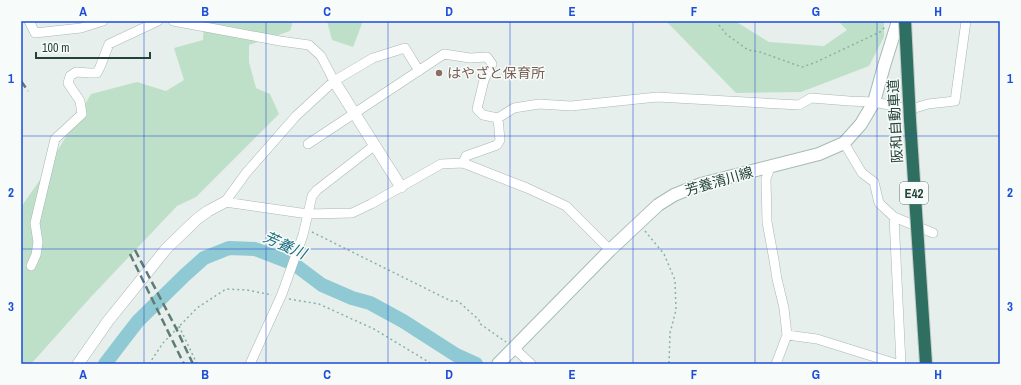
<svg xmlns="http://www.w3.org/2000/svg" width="1021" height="385" viewBox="0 0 1021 385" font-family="'Archivo Narrow','Noto Sans JP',sans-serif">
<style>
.green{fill:#bfe0c8}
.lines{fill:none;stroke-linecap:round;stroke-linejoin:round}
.river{stroke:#8ec9d4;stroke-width:14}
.minor-casing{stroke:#a8b8b2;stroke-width:10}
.tertiary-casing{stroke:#a8b8b2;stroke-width:12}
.secondary-casing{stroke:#a4bbb3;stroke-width:14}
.path{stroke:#86b3a5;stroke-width:1.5;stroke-dasharray:2 3;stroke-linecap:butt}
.minor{stroke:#fff;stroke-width:9}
.tertiary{stroke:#fff;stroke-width:11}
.secondary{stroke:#fff;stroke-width:12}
.rail{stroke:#5f7d75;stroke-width:2.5;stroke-dasharray:8 4;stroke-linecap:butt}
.motorway-bridge-casing{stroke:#c2cac8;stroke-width:14;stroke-linecap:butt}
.motorway-bridge{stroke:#2f6f62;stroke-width:12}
.grid{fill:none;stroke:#1d4ed8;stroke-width:1;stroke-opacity:0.55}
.education-dot{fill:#8d6e63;stroke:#f7fbf9;stroke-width:1.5}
.labels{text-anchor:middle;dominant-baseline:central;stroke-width:3;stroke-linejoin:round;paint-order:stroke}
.shield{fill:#f7fbf9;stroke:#637a73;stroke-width:1}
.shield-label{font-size:13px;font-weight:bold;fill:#24423a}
.education-label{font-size:14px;fill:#785e54;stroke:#f7fbf9;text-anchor:start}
.street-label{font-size:14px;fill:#24423a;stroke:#f7fbf9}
.water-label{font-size:15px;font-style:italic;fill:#1c6f80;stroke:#f7fbf9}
.neatline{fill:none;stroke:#1d4ed8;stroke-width:1.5}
.grid-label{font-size:13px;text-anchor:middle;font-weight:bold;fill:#1d4ed8}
</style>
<rect width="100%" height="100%" fill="#e6efeb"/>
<!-- green -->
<path class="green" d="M 204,21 L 293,21 L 290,31 L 249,45 L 249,62 L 256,88 L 270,94 L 279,114 L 196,197 L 177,206 L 90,298 L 31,364 L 21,364 L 21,207 L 42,177 L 91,94 L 137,82 L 166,91 L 184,80 L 174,48 L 203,40 Z
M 327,21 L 363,21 L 353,47 L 332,40 Z
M 666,21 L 735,21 L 769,42 L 824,46 L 847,30 L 838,21 L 884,21 L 884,37 L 869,66 L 801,92 L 736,93 Z"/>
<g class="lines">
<!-- river -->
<path class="river" d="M 105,364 L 124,339 L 138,321 L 185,275 L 204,258 L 229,248 L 255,249 L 294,264 L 322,285 L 352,298 L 370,303 L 403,321 L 456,355 L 476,364"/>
<defs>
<path id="minor" d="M 29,21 L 35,33 L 81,28 L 103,21
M 173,21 L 280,41 L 309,45 L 321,56 L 334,81
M 419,71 L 405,48 L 373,58 L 334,81 L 296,116 L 246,173 L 225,202 L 308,214 L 352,213 L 371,204 L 441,164 L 463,163 L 527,188 L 566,206 L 610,250
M 844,143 L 862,173 L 874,182 L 879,203 L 894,217 L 933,233
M 308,144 L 444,54 L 470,58 L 487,57 L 492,64 L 484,80 L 477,109 L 483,115 L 498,118 L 514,108 L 539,104 L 571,106 L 657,97 L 799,105 L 811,98 L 849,101 L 874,102 L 899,107 L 915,108 L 928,104 L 955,101 L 966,21
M 463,163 L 466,156 L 497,145 L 500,140 L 498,118
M 770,167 L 766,179 L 767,222 L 774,260 L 777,279 L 784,308 L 787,335 L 776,364
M 894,217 L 901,364
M 31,266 L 36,255 L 38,242 L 35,223 L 55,139 L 82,114 L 80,101 L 68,83 L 70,76 L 76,72 L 90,73 L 97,73 L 100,67 L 109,44 L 158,21
M 787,335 L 817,339 L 897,364
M 514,348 L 531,364
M 250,364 L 282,294 L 303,235 L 312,196 L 317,190 L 375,145"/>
<path id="tertiary" d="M 334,81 L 401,187
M 78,364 L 108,321 L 166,249 L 197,219 L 208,211 L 225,202"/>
<path id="secondary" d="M 498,364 L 610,250 L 658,205 L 674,195 L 701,184 L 819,154 L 844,143 L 861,124 L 874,102 L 884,66 L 898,21"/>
</defs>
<!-- minor casing -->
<use href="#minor" class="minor-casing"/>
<!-- tertiary casing -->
<use href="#tertiary" class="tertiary-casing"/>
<!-- secondary casing -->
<use href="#secondary" class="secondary-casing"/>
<!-- path -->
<path class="path" d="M 716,21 L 726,34 L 748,50 L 760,52 L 802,67 L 814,63 L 880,32 L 886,26
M 645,231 L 664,254 L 675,280 L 676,310 L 670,333 L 669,364
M 312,232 L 451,301 L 458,301 L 479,320 L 479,323 L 506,342
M 289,299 L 319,304 L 374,329 L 432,364
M 179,326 L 197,364
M 149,364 L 163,343 L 197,308 L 226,289 L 247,290 L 272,295"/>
<!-- minor -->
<use href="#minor" class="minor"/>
<!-- tertiary -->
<use href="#tertiary" class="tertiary"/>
<!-- secondary -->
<use href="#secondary" class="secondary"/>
<!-- rail -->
<path class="rail" d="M 21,81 L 28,91
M 21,94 L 21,95
M 135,250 L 176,328 L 193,364
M 130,254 L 184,364"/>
<defs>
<path id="motorway-bridge" d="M 905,21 L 910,120 L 926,364"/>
</defs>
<!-- motorway-bridge casing -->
<use href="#motorway-bridge" class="motorway-bridge-casing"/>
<!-- motorway-bridge -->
<use href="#motorway-bridge" class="motorway-bridge"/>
</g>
<!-- grid -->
<path class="grid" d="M 144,21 L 144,364M 266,21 L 266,364M 388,21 L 388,364M 510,21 L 510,364M 633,21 L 633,364M 755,21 L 755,364M 877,21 L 877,364M 21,136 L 1000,136M 21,249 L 1000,249"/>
<!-- markers -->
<circle class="education-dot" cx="439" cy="73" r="4"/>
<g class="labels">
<!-- shield labels -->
<rect class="shield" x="900" y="182" width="28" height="22" rx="3"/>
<g class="shield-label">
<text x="914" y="193">E42</text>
</g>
<!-- education labels -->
<g class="education-label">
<text x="447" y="73">はやざと保育所</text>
</g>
<!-- street labels -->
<g class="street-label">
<text transform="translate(895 121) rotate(-93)">阪和自動車道</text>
<text transform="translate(719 181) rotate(-16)">芳養清川線</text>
</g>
<!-- water labels -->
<g class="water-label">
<text transform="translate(285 245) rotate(24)">芳養川</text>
</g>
</g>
<!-- border -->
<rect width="1021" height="385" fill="none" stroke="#f7fbf9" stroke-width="44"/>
<!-- scale -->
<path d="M36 52v6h114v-6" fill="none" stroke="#24423a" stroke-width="2"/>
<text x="42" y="52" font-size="12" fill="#24423a" stroke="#f7fbf9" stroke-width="3" paint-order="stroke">100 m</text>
<rect x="22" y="22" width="977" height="341" class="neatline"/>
<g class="grid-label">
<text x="83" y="16">A</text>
<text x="205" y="16">B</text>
<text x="327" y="16">C</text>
<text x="449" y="16">D</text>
<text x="572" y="16">E</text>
<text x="694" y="16">F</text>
<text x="816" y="16">G</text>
<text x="938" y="16">H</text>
<text x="11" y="83">1</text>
<text x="1010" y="83">1</text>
<text x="11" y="197">2</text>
<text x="1010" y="197">2</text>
<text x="11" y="311">3</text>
<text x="1010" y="311">3</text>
<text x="83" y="379">A</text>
<text x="205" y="379">B</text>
<text x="327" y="379">C</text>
<text x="449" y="379">D</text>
<text x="572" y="379">E</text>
<text x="694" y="379">F</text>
<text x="816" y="379">G</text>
<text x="938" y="379">H</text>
</g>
</svg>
